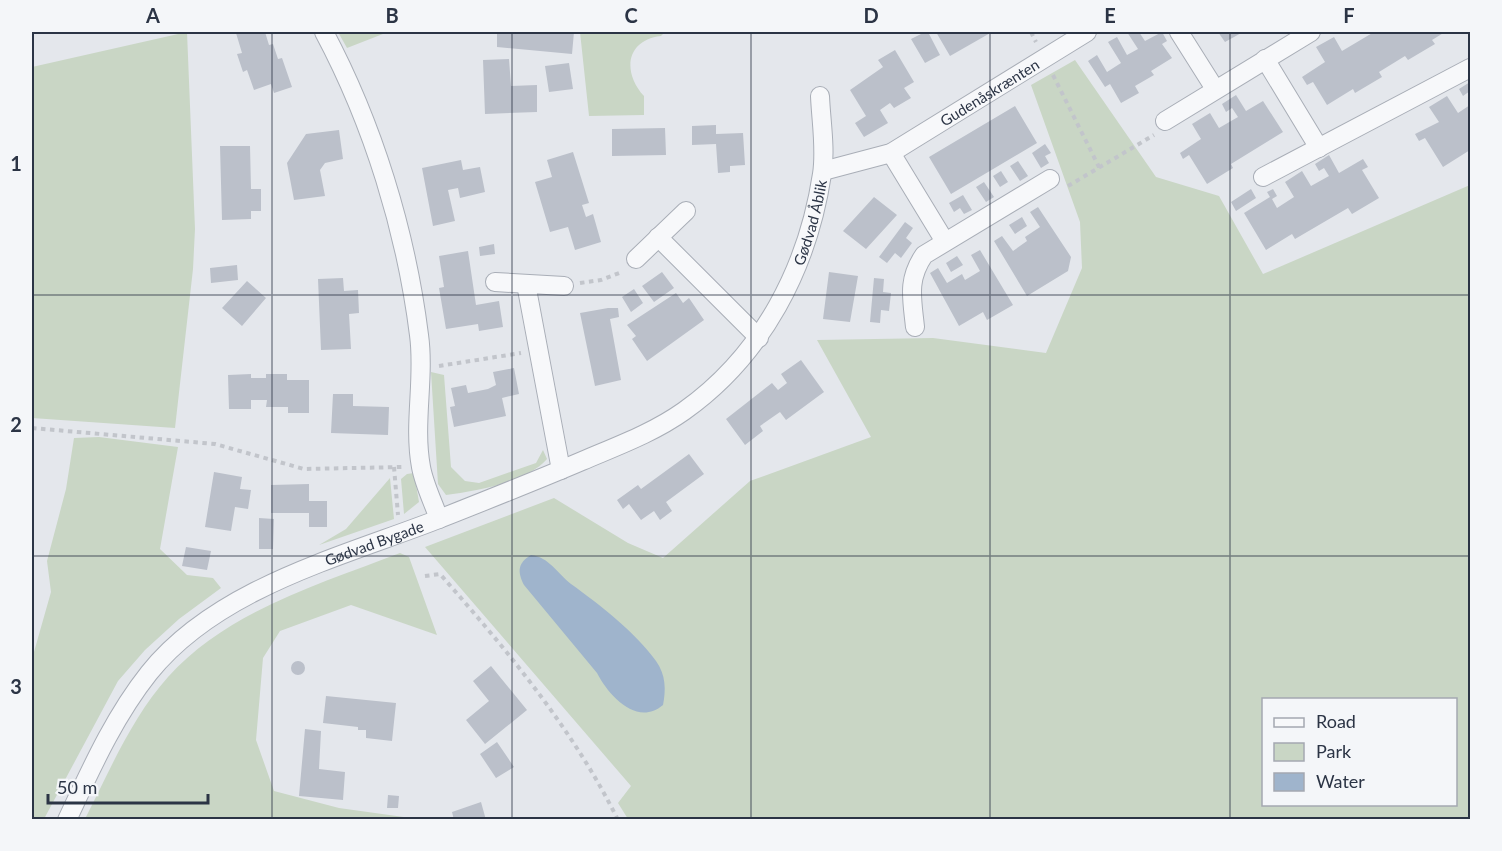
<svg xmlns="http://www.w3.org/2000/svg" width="1502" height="851" viewBox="0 0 1502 851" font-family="Lato,sans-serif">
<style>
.green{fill:#c9d6c5;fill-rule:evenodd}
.water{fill:#9fb4cc}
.building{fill:#bbc0ca}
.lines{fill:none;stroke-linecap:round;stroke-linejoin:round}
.minor-casing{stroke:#a9aeb7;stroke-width:20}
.path{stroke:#c2c5cb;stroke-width:4;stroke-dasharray:4.5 4.5;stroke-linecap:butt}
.minor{stroke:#f7f8fa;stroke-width:18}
.grid{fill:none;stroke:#2b3445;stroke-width:1.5;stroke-opacity:0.55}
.labels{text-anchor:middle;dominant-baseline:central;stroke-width:4.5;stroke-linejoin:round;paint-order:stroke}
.street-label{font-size:15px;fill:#2b3445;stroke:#f4f6f9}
.neatline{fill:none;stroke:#2b3445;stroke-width:2}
.grid-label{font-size:20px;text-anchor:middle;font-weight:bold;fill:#2b3445}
</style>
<rect width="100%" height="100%" fill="#e4e7ec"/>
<!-- green -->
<path class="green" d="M 187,32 L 195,229 L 193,269 L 175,428 L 32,418 L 32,67 Z
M 338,32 L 388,32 L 347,48 Z
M 580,32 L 665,32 L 661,36 C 626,40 622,72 644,96 L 644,115 L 589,116 Z
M 1075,60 L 1156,177 L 1219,196 L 1263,274 L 1470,185 L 1470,819 L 628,819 L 618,803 L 631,786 L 425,547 L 554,498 L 628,543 L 663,558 L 750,481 L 871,437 L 817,340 L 933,338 L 1046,353 L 1082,268 L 1080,222 L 1031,85 ZM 1264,700 L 1456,700 L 1456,804 L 1264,804 Z
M 431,372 L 444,375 L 451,467 L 465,481 L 479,483 L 536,463 L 543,450 L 547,459 C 526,483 476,491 446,495 L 438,484 Z
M 99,437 L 178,447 L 160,549 L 187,575 L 213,578 L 221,588 L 179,619 L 145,650 L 118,681 L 44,819 L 32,819 L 32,659 L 51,592 L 47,561 L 66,489 L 74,438 Z
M 414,473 L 419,502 L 404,514 L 401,479 L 407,474 Z
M 390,478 L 394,519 L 319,545 L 346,529 Z
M 400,553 L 409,557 L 437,635 L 351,605 L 280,631 L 263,658 L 256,740 L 274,791 L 339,808 L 418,819 L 85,819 C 109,772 132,717 168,677 C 227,611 320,584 400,553 Z"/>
<!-- water -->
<path class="water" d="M 531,555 C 549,557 558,574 571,584 C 599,604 636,633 656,661 C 666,675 666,690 663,705 C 637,727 609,696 597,673 L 524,585 C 517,571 518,563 531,555 Z"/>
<!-- building -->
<path class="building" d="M 239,32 L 265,32 L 269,45 L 273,44 L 278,59 L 282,58 L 292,87 L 274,93 L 271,84 L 254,90 L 247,70 L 243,72 L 237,54 L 242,53 L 236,33 Z
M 502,32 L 574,32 L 572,54 L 497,47 L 497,33 Z
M 925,32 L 928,32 L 940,55 L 925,63 L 911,39 Z
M 936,32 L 992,32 L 950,56 Z
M 1127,32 L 1139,32 L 1145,41 L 1162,32 L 1167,41 L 1162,44 L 1172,58 L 1151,71 L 1154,75 L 1135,86 L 1139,93 L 1121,103 L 1110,84 L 1105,87 L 1088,61 L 1097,55 L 1107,72 L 1121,63 L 1108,42 L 1117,37 L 1127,55 L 1138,49 Z
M 1218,32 L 1243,32 L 1225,42 Z
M 1374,32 L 1445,32 L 1432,40 L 1435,44 L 1408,60 L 1405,56 L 1379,72 L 1382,77 L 1355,93 L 1353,89 L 1327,105 L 1313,82 L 1307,85 L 1302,77 L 1325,62 L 1316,47 L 1334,37 L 1342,51 Z
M 895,50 L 914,82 L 904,88 L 911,98 L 894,108 L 890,103 L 880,110 L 888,123 L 864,137 L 855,123 L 866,116 L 850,90 L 883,67 L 878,60 Z
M 509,59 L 511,86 L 537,85 L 537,112 L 485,114 L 483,60 Z
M 569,63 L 573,89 L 549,92 L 545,66 Z
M 1470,82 L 1470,91 L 1463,96 L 1459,89 Z
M 1236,95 L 1246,111 L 1263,101 L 1283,132 L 1231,164 L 1233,168 L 1207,184 L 1189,155 L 1183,159 L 1180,153 L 1201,139 L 1192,124 L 1210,113 L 1219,128 L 1238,117 L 1232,108 L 1226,112 L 1222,104 Z
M 1447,96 L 1458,113 L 1470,105 L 1470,150 L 1443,167 L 1425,138 L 1419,141 L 1415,134 L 1439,122 L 1429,107 Z
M 1015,106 L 1037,143 L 951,194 L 929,157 Z
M 716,125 L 716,134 L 743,133 L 745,165 L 730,166 L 730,172 L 718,173 L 716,144 L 692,145 L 692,126 Z
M 665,128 L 666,155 L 612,156 L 612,129 Z
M 339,130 L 343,159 L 325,163 L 320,170 L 325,196 L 294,200 L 287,163 L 306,134 Z
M 1045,144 L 1051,153 L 1045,156 L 1049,163 L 1041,168 L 1032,153 Z
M 220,146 L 250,146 L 251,189 L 261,189 L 261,211 L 251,211 L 251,219 L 222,220 Z
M 573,152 L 589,203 L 582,205 L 586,217 L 593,214 L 601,242 L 575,250 L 568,227 L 550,232 L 535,182 L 552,177 L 547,160 Z
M 1329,155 L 1339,173 L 1363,159 L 1368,167 L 1362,170 L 1379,198 L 1352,214 L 1348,208 L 1295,239 L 1292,234 L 1266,250 L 1244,213 L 1270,197 L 1267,192 L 1273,189 L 1277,196 L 1272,199 L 1277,208 L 1294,197 L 1285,182 L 1302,171 L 1311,186 L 1329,176 L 1324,168 L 1319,171 L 1315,164 Z
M 461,160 L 463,170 L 480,167 L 485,192 L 460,198 L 458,188 L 448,190 L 455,221 L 433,226 L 422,168 Z
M 1018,161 L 1028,176 L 1020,181 L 1010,166 Z
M 1001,171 L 1008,182 L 1000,187 L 993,176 Z
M 984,182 L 994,197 L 986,202 L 976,187 Z
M 1251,189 L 1256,198 L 1236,211 L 1231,202 Z
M 963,195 L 972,210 L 964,214 L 960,208 L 954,212 L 949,203 Z
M 874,197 L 897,215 L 866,249 L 843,231 Z
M 1038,207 L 1071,257 L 1068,271 L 1027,296 L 994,241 L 1002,236 L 1013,251 L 1027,241 L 1025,237 L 1040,227 L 1030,212 Z
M 1022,217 L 1027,226 L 1015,234 L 1009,225 Z
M 905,222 L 913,228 L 906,238 L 912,243 L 901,258 L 895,253 L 887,263 L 879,257 Z
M 494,244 L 495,254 L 480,256 L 479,247 Z
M 980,250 L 1013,305 L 987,320 L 983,312 L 959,326 L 930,273 L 938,268 L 947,283 L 962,274 L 965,280 L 980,271 L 971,255 Z
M 468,251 L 476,305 L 499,301 L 503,327 L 479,331 L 478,324 L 446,329 L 439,288 L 444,287 L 439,256 Z
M 957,256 L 963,265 L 951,272 L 946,263 Z
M 237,265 L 238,280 L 211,283 L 210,268 Z
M 662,272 L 674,288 L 654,302 L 642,286 Z
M 829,272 L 858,276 L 850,322 L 823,319 Z
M 343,278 L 344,291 L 358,290 L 359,313 L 349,314 L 351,349 L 321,350 L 318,279 Z
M 874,278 L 884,279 L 883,292 L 891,293 L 889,311 L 881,310 L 880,323 L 870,322 Z
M 247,281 L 266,298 L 242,326 L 222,308 Z
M 634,289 L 643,303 L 631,312 L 622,297 Z
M 676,293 L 683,303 L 689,298 L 704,320 L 647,361 L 632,339 L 636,336 L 627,325 Z
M 608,308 L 618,308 L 619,317 L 610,319 L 621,380 L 595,386 L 580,313 Z
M 801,360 L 824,392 L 786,420 L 780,412 L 760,426 L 763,431 L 745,445 L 726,419 L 772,383 L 778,390 L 787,383 L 781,374 Z
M 514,368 L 519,394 L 502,398 L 506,416 L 454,427 L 450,407 L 455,406 L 451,388 L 466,385 L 468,393 L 488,389 L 496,385 L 493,372 Z
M 251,374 L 251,378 L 266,378 L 266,374 L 287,374 L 287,380 L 309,380 L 309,413 L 288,413 L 288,407 L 266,407 L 267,400 L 251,400 L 251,409 L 229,409 L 228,375 Z
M 333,394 L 353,394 L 353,406 L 389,407 L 388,435 L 331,433 Z
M 689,454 L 704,474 L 666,502 L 672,511 L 660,520 L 654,511 L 641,520 L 629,504 L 623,509 L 617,500 L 638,485 L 641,489 Z
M 214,472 L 242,477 L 240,489 L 251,490 L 248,509 L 235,507 L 231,531 L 205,527 Z
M 309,484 L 309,501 L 327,501 L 327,527 L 309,527 L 309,513 L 271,513 L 271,485 Z
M 259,518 L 274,519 L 273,549 L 259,549 Z
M 186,547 L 211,551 L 207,570 L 182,566 Z
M291 668a7 7 0 1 1 14 0a7 7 0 1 1-14 0Z
M 491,666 L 527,710 L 485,744 L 466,720 L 489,701 L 473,681 Z
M 326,696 L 396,703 L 392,741 L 366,738 L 366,730 L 358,730 L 358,727 L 323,723 Z
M 305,729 L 321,731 L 319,769 L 345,772 L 343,800 L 299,796 Z
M 497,742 L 514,767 L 496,778 L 480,754 Z
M 388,795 L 399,796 L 398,808 L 387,808 Z
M 481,802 L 486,820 L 454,820 L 452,812 Z"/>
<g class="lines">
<defs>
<g id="minor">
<path d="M 1179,32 L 1215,89"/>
<path d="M 1265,59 L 1319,148"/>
<path d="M 1165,121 L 1311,32"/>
<path d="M 891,153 L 944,240"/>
<path id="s1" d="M 823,171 L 891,153 L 1087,32"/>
<path d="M 1263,177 L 1470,68"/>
<path d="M 658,237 L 759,338"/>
<path d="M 636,259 L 686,211"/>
<path d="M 495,282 L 564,286"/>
<path d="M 526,284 L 561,470"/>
<path d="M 915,327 C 912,298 907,280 924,255 L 1050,179"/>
<path id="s2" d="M 439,519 C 487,500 535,481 582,461 C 617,446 653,433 684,411 C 763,355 808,267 822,174 C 826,149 821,121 820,96"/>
<path id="s3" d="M 67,820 C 91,769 114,717 149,673 C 217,588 341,557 439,519 C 433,502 424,484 421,467 C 413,424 425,378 419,335 C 406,231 373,124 324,32"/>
</g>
</defs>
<!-- minor casing -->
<use href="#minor" class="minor-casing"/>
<!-- path -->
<path class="path" d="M 1031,32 L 1036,42
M 1053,75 L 1099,167
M 1068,186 L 1154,135
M 580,283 L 601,280 L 622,272
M 439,366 L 521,353
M 32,428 L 215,444 L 304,469 L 402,467
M 394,467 L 398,515
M 425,576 L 440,574 C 506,649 573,729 618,820"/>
<!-- minor -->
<use href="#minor" class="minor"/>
</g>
<!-- grid -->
<path class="grid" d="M 272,32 L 272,820M 512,32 L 512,820M 751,32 L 751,820M 990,32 L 990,820M 1230,32 L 1230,820M 32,295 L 1470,295M 32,556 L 1470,556"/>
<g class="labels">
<!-- street labels -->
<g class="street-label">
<text stroke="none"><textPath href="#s1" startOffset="186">Gudenåskrænten</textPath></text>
<text stroke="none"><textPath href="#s2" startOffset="500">Gødvad Åblik</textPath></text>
<text stroke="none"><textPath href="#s3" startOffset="432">Gødvad Bygade</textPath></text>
</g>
</g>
<!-- border -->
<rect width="1502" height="851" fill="none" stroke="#f4f6f9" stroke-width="66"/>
<!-- legend -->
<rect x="1262" y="698" width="195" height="108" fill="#f4f6f9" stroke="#a4a8b1" stroke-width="1.5"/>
<rect x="1274" y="718" width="30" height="9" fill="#f7f8fa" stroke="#a4a8b1" stroke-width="1.5"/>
<text x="1316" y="728" font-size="18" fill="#2b3445">Road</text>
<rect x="1274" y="743" width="30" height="18" fill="#c9d6c5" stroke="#a4a8b1" stroke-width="1.5"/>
<text x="1316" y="758" font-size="18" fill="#2b3445">Park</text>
<rect x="1274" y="773" width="30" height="18" fill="#9fb4cc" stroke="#a4a8b1" stroke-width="1.5"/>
<text x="1316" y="788" font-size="18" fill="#2b3445">Water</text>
<!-- scale -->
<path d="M48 794v9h160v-9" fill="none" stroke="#2b3445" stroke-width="3"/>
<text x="57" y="794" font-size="18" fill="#2b3445" stroke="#f4f6f9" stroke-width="4.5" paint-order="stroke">50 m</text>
<rect x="33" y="33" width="1436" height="785" class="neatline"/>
<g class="grid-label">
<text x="153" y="23">A</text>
<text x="392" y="23">B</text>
<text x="631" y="23">C</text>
<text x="871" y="23">D</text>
<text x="1110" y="23">E</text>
<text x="1349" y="23">F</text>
<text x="16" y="171">1</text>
<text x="16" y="432">2</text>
<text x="16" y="694">3</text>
</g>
</svg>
